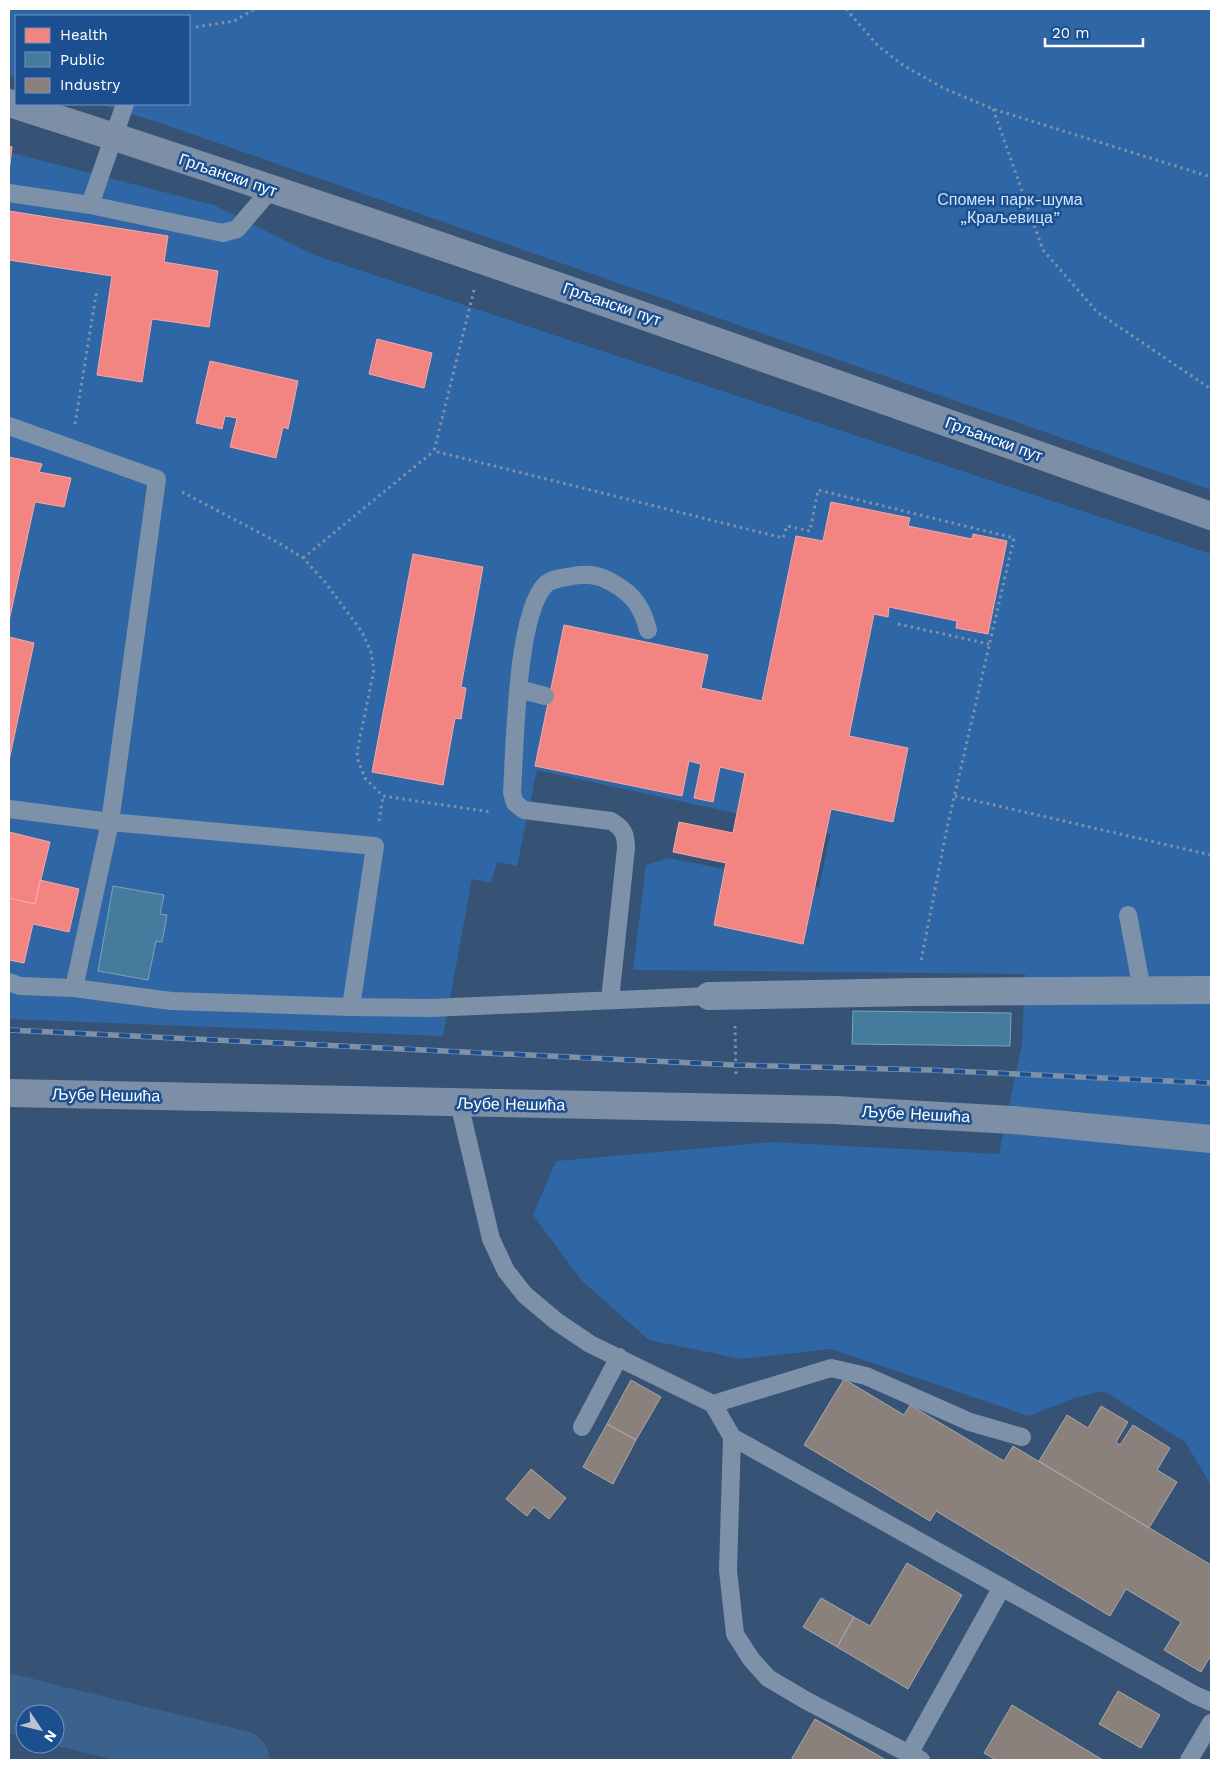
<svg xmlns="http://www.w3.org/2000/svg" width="1220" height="1769" viewBox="0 0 1220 1769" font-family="'Work Sans',sans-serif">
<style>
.green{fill:#2f66a5}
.health{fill:#f28482;stroke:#f6a9a8}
.public{fill:#457b9d;stroke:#7da3ba}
.industry{fill:#8a817c;stroke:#ada7a3}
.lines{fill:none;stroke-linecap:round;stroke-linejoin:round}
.river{stroke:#3b618d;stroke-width:59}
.path{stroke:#7d92a8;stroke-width:3;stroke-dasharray:2.5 4;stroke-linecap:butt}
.lane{stroke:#7d92a8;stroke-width:18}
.street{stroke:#7d92a8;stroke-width:28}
.primary{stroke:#7d8ea7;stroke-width:28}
.rail-casing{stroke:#7e92a7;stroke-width:5.5}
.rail{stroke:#1b4f8f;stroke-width:4;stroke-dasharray:11;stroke-linecap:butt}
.labels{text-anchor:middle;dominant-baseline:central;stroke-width:5;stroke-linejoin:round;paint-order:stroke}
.street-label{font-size:16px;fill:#fff;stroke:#1b4f8f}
.park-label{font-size:16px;fill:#cfe3fa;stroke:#1b4f8f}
</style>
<rect width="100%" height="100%" fill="#365274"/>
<!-- green -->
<path class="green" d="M 9,9 L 1211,9 L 1211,490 L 157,122 L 99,104 L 189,104 L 189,16 L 16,16 L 16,78 L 9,75 Z
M 9,152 L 214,205 L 314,255 L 1211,554 L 1211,1485 L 1185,1442 L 1104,1391 L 1074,1398 L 1029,1416 L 831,1349 L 741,1359 L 649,1340 L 582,1281 L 533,1215 L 556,1161 L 772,1142 L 999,1154 L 1022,1044 L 1025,974 L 633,970 L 646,865 L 669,858 L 819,888 L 830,834 L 537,770 L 517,866 L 497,862 L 491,883 L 472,879 L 443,1036 L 9,1019 Z"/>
<!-- health -->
<path class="health" d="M 9,146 L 12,147 L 9,172 Z
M 9,211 L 168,236 L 164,262 L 218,271 L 209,327 L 152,319 L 142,382 L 97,375 L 112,276 L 9,260 Z
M 377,339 L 432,353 L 424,388 L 369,374 Z
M 210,361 L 298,381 L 288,429 L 283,427 L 276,458 L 230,447 L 237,418 L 225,416 L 222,429 L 196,423 Z
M 9,457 L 42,464 L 39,472 L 71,478 L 64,507 L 35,502 L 9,621 Z
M 831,502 L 910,518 L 908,526 L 972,539 L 973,534 L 1007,541 L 988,634 L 956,628 L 957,621 L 889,607 L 888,617 L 874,614 L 849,736 L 908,748 L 893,822 L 831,809 L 803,944 L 714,925 L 726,863 L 673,852 L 679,822 L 733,833 L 745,773 L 720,767 L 713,802 L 694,798 L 701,764 L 689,761 L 682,796 L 535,766 L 564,625 L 708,655 L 701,688 L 762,701 L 796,536 L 823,541 Z
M 413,554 L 483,567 L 461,687 L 466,688 L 461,719 L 455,718 L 443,785 L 372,772 Z
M 9,637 L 34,643 L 9,761 Z
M 9,832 L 50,842 L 35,904 L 9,898 Z
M 40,880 L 79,889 L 69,932 L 33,924 L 24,963 L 9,960 L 9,898 L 35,904 Z"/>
<!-- public -->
<path class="public" d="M 113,886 L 164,895 L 160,914 L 167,915 L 162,942 L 156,941 L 148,980 L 98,971 Z
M 853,1011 L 1011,1013 L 1010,1046 L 852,1044 Z"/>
<!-- industry -->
<path class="industry" d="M 844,1379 L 904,1415 L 910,1405 L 1004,1461 L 1013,1446 L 1211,1565 L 1211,1655 L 1201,1672 L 1164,1650 L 1181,1622 L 1126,1589 L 1110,1616 L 936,1511 L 930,1521 L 804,1445 Z
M 631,1380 L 661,1397 L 636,1440 L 607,1424 Z
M 1101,1406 L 1128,1422 L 1116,1442 L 1120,1445 L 1133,1425 L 1170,1448 L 1157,1470 L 1177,1482 L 1149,1528 L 1039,1461 L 1067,1415 L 1088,1428 Z
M 607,1424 L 636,1440 L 613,1484 L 583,1467 Z
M 531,1469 L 566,1498 L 549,1519 L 534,1507 L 527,1516 L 506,1499 Z
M 907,1563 L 962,1595 L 908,1689 L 837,1647 L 854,1617 L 870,1626 Z
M 821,1598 L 854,1617 L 837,1647 L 803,1627 Z
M 1118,1691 L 1160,1715 L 1141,1748 L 1099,1724 Z
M 1012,1705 L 1103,1760 L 996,1760 L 984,1753 Z
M 815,1719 L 886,1760 L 791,1760 Z"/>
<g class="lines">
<!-- river -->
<path class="river" d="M 9,1703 L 52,1714
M 55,1715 L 240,1760"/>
<!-- path -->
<path class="path" d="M 846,9 L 878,46 L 903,65 L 943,88 L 993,109 L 1211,177
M 196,27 L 234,21 L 255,9
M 993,109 L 1043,250 L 1097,312 L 1211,389
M 474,290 L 434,451 L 783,538 L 787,526 L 810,531 L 818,490 L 1014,538 L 947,828 L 921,961
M 75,424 L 97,289
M 182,492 L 279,543 L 303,558 L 325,582 L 362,632 L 371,652 L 374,670 L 357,752 L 358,760 L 365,778 L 383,796 L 491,812
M 303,558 L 434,451
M 898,624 L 989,644
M 955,796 L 1211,855
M 379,821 L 383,796
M 735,1026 L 736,1077"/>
<!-- lane -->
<path class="lane" d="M 9,193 L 90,205 L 223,233 L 237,229 L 271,189
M 90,205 L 125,104
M 9,426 L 157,479 L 110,822 L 74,988
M 519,689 L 545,696
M 9,809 L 110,822 L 375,846 L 351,1007
M 1128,915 L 1142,990
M 9,982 L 20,986 L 74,988 L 171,1001 L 351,1007 L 430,1008 L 709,996
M 610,1000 L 626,848 C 626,834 623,828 611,821 L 524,810 L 515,803 L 512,793 C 515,747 516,616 545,585 C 551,578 564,578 573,576 C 583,574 593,574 603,578 C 629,590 641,602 648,630
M 459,1103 L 491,1239 L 506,1271 L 525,1295 L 556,1321 L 590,1344 L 713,1404 L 732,1437 L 728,1570 L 735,1634 L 751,1659 L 768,1678 L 807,1701 L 921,1760
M 713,1404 L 831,1368 L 866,1376 L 970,1422 L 1022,1437
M 582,1427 L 619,1357
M 732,1437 L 1195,1695 L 1211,1702
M 909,1754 L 1002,1587
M 1189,1760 L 1211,1723"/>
<!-- street -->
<path class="street" d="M 709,996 L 915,992 L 1211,990"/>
<!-- primary -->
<path class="primary" d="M 9,103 C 413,232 812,375 1211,516
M 9,1093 L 835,1110 L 1013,1120 L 1211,1139"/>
<defs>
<path id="rail" d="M 9,1030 L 735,1065 L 929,1070 L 1211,1083"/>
</defs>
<!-- rail casing -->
<use href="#rail" class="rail-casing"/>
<!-- rail -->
<use href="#rail" class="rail"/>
</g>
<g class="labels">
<!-- street labels -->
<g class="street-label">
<text transform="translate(228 175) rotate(19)">Грљански пут</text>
<text transform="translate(612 304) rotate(19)">Грљански пут</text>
<text transform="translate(994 439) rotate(20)">Грљански пут</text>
<text transform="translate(106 1095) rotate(1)">Љубе Нешића</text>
<text transform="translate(511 1104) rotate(1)">Љубе Нешића</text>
<text transform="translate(916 1114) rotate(3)">Љубе Нешића</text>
</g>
<!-- park labels -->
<g class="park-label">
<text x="1010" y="199">Спомен парк-шума<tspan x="1010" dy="18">„Краљевица”</tspan></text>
</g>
</g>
<!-- border -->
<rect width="1220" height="1769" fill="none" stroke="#ffffff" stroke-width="20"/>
<!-- legend -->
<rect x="15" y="15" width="175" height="90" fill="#1b4f8f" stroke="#7695bc"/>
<rect x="25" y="28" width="25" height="15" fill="#f28482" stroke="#7695bc"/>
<text x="60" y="40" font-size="15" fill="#ffffff">Health</text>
<rect x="25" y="52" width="25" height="15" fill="#457b9d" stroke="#7695bc"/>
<text x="60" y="65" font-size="15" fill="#ffffff">Public</text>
<rect x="25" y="78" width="25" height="15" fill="#8a817c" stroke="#7695bc"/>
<text x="60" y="90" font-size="15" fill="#ffffff">Industry</text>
<!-- north arrow -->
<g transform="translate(40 1729) rotate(125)"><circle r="24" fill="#1b4f8f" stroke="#7695bc"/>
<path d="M0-4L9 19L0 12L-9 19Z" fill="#b9c2ce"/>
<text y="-8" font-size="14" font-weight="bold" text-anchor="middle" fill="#ffffff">N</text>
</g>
<!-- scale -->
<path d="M1045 38v8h98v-8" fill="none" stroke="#ffffff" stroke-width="2.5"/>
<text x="1052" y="38" font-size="15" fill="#ffffff" stroke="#1b4f8f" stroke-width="4" paint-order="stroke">20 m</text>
</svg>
